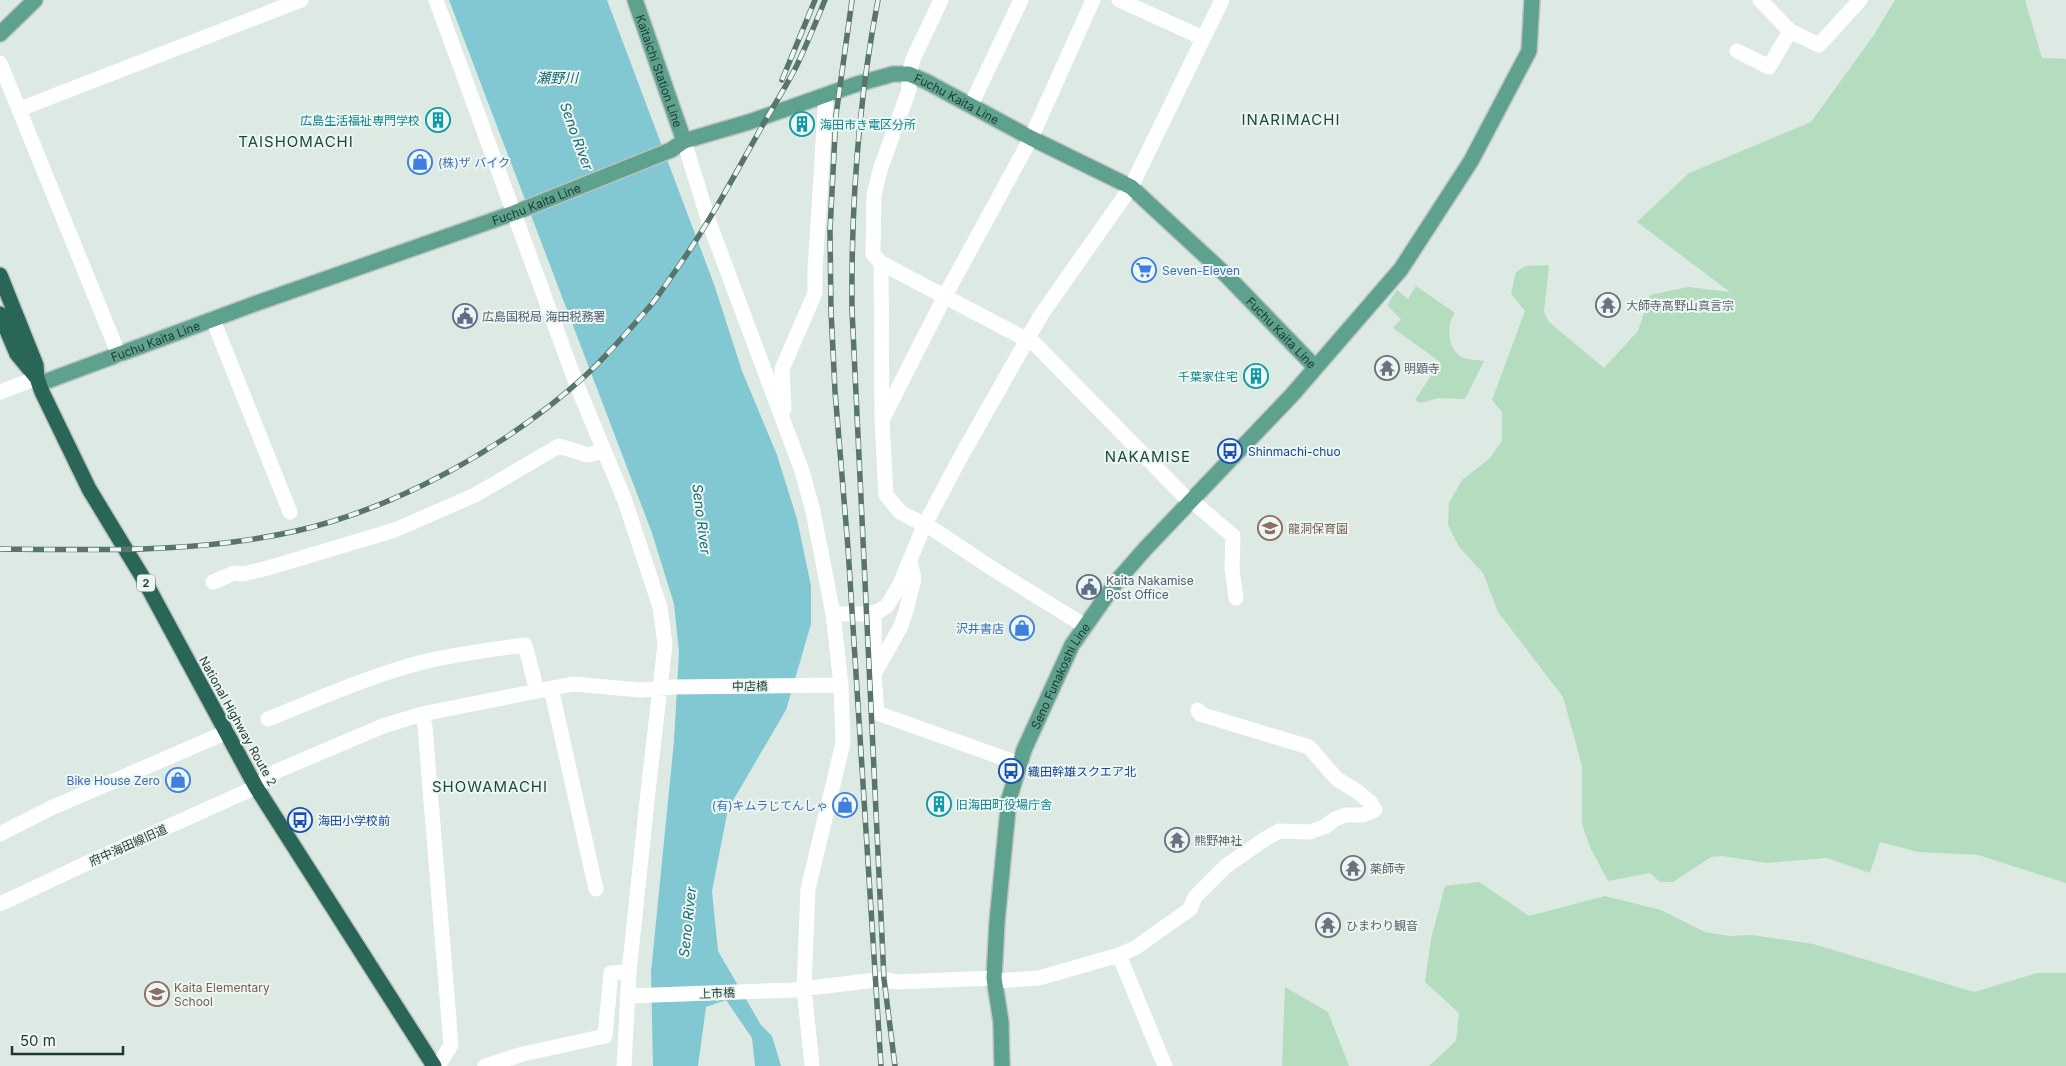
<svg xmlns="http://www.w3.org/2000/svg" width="2066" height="1066" viewBox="0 0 2066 1066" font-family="Inter,'Noto Sans JP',sans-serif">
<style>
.green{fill:#b4dcbe}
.water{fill:#81c8d2}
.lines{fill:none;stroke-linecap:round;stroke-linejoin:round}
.major-casing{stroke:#bcc4c1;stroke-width:18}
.highway-casing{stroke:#bcc4c1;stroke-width:18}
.minor{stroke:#fff;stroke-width:15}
.major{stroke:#5ea18f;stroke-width:15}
.highway{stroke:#296658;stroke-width:15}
.rail-casing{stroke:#58756d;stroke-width:5.5}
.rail{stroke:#edf6f1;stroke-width:4;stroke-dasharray:11;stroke-linecap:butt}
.labels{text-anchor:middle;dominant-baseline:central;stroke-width:4;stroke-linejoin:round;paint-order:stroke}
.shield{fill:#edf6f1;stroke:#5c726b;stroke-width:1}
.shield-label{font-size:11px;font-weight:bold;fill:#1e3931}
.street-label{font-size:12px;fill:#1e3931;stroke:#edf6f1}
.culture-label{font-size:12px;fill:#0d838f;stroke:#edf6f1;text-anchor:end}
.shop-label{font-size:12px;fill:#366cbe;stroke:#edf6f1;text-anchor:end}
.worship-label{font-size:12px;fill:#5b616d;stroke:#edf6f1;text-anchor:start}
.service-label{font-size:12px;fill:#4e5e75;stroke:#edf6f1;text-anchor:start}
.transit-label{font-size:12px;fill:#164399;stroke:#edf6f1;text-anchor:start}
.education-label{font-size:12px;fill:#785e54;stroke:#edf6f1;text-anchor:start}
.water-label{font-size:14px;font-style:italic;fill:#166977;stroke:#edf6f1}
.quarter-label{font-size:15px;letter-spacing:1px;fill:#194b3e;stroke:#edf6f1}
</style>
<rect width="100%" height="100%" fill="#dceae3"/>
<!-- green -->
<path class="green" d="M 1895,0 L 2025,0 L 2042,58 L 2066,59 L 2066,883 L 1978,855 L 1918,852 L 1880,842 L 1870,873 L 1827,858 L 1767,863 L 1722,856 L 1711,857 L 1673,882 L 1660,882 L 1650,873 L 1608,881 L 1590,847 L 1582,824 L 1582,766 L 1563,697 L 1498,612 L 1483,573 L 1459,547 L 1448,525 L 1449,503 L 1462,480 L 1489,459 L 1502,441 L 1502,412 L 1492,400 L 1525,311 L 1511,294 L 1516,272 L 1526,266 L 1549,265 L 1544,312 L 1549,322 L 1604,368 L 1638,331 L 1650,295 L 1688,287 L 1730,292 L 1637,222 L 1689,173 L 1811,122 L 1874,35 Z
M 1416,286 L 1455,313 C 1445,324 1448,353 1464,358 C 1470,360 1478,360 1484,361 L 1465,399 L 1438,398 L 1421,403 L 1415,400 L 1440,362 L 1393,328 L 1401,319 L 1387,305 L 1397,290 L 1408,299 Z
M 1479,882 L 1529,916 L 1605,896 L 1661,910 L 1705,932 L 1729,936 L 1752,935 L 1813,944 L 1974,992 L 2037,973 L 2066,973 L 2066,1066 L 1429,1066 L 1456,1041 L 1459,1013 L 1425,982 L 1431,939 L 1445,886 Z
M 1285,987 L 1328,1012 L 1349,1066 L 1282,1066 Z"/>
<!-- water -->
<path class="water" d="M 449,0 L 607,0 L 715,287 L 742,371 L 777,455 L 797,519 L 811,586 L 811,624 L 786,710 L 728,809 L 712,891 L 718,951 L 761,1025 L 772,1036 L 781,1066 L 755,1066 L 752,1038 L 726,1000 L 706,1007 L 698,1066 L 653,1066 L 651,972 L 674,741 L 679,652 L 674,604 L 652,533 Z"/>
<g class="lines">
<defs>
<g id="major">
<path id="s1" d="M 635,0 L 684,141"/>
<path d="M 0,34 L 35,0"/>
<path id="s2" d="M 39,384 L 257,303 L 514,213 L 671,150 L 684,141 L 749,122 L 854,85 L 893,74 L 909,74 L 927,82 L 1031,138 L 1131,187 L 1225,274 L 1315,367"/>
<path id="s3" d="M 1002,1066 L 1001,1022 L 994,978 L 997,922 L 1009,799 L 1024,750 L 1072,645 L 1117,581 L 1145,549 L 1292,395 L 1401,269 L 1471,161 L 1529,51 L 1532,0"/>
</g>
<path id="highway" d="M 0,275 L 36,365 L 37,378 L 42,392 L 89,489 L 143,578 L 256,787 L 434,1066
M 0,314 L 17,354 L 37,378"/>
</defs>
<!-- major casing -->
<use href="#major" class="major-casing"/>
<!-- highway casing -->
<use href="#highway" class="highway-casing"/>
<!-- minor -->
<path class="minor" d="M 436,0 L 576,383 L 625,501 L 660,607 L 665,644 L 648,792 L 629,972 L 624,1066
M 941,0 L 913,59 L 909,74 L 909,90 L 881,167 L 874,195 L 873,254 L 881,263 L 882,421 L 886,495 L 900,512 L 933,529 L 993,569 L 1085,626
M 1119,0 L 1203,38
M 1760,0 L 1790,31 L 1819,45 L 1860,0
M 1737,51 L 1769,67 L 1790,31
M 0,63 L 119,355
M 971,105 L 1021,0
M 20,109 L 301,0
M 684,141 L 709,222 L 802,471 L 813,511 L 833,614 L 841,685 L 843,743 L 808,889 L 804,988 L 812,1066
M 881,263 L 1035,344 L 1190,502
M 213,320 L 290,512
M 0,392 L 37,378
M 784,409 L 782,369 L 815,293 L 815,270 L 826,96
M 884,416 L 945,296 L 1031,138 L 1093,0
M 1191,500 L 1233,536 L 1232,569 L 1236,598
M 910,561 L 914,579 L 906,611 L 901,626 L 874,674 L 877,713 L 1020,764
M 213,582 L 234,573 L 243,574 L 268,568 L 395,530 L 475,495 L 559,446 L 588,455 L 604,450
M 874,613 L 874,673
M 833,614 L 866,614 L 877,612 L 887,606 L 900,584 L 924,526 L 959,460 L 1041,315 L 1131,187 L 1222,0
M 551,688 L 596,889
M 422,714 L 425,727 L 451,1045 L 438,1066
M 268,719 C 318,699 367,677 419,663 C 454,654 489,650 525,645 L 537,691
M 0,834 L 51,808 L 227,732
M 0,904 L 83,865 L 256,787 L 277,771 L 383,726 L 422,714 L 573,684 L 641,690 L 673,687 L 841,685
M 1119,955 L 1165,1066
M 995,981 L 1039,978 L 1119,955 L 1135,948 L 1190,909 L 1195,897 L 1226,866 L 1265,839 L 1279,831 L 1310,832 L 1326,826 L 1335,819 L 1346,815 L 1363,815 L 1375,810 L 1371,803 L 1358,792 L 1337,779 L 1309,747 L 1200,714 L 1198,710
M 627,996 L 793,990 L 884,979 L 895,982 L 994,978
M 485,1066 L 523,1054 L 605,1036 L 611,973 L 629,972"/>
<!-- major -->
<use href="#major" class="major"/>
<!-- highway -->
<use href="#highway" class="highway"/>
<defs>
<path id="rail" d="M 852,0 L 836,115 L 830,230 L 831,311 L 835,391 L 848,548 L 881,1066
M 878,0 C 858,103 851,206 852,310 L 884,979 L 895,1066
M 782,80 L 815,0
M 0,549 C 99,550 199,553 296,531 C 398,508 508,446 585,376 C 607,356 631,328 651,305 C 660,294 668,281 676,270 C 708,225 733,178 760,130 C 772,108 786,87 797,65 C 807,44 816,22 825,0"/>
</defs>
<!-- rail casing -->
<use href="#rail" class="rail-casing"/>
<!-- rail -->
<use href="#rail" class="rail"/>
</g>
<!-- icons -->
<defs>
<symbol id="building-ring" viewBox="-11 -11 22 22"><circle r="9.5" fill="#edf6f1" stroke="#0f9aa8" stroke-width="1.5"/><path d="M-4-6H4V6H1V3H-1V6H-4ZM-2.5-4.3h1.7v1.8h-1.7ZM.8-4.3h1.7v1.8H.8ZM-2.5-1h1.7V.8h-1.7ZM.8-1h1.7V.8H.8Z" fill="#0f9aa8"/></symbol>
<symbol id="shop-ring" viewBox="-11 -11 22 22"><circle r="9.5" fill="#edf6f1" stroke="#3f7fe0" stroke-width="1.5"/><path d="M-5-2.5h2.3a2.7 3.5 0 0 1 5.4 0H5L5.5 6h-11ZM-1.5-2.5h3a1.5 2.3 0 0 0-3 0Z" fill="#3f7fe0"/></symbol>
<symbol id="supermarket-ring" viewBox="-11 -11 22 22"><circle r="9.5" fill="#edf6f1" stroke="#3f7fe0" stroke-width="1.5"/><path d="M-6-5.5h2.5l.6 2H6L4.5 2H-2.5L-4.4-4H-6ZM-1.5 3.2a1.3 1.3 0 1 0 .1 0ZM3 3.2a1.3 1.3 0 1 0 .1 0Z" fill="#3f7fe0"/></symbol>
<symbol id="temple-ring" viewBox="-11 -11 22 22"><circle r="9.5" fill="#edf6f1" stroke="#6b7280" stroke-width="1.5"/><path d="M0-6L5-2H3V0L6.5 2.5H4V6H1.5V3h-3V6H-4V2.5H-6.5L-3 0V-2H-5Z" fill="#6b7280"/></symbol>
<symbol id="civic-ring" viewBox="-11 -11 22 22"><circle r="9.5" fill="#edf6f1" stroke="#5c6f8a" stroke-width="1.5"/><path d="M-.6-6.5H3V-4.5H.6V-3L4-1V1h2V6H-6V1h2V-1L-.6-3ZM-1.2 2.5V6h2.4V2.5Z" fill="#5c6f8a"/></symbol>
<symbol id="bus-ring" viewBox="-11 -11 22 22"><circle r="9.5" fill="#edf6f1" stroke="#1a4fb4" stroke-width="1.5"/><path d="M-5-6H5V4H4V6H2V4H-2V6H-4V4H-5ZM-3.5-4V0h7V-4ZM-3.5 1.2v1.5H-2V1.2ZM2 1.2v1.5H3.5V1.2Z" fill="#1a4fb4"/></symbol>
<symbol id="school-ring" viewBox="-11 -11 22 22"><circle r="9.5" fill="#edf6f1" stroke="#8d6e63" stroke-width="1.5"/><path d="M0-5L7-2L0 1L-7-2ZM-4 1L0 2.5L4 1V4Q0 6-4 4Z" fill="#8d6e63"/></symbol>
</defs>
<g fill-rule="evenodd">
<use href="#building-ring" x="424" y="106" width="28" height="28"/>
<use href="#building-ring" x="788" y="110" width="28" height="28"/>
<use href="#shop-ring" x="406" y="148" width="28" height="28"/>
<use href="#supermarket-ring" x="1130" y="256" width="28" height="28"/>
<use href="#temple-ring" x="1594" y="291" width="28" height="28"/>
<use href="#civic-ring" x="451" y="302" width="28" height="28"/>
<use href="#temple-ring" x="1373" y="354" width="28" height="28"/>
<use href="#building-ring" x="1242" y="362" width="28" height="28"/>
<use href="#bus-ring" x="1216" y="437" width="28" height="28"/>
<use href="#school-ring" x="1256" y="514" width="28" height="28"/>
<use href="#civic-ring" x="1075" y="573" width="28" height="28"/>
<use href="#shop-ring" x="1008" y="614" width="28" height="28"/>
<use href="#bus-ring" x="997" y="757" width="28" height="28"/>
<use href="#shop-ring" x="164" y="766" width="28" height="28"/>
<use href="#building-ring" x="925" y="790" width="28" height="28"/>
<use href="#shop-ring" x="831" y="791" width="28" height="28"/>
<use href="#bus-ring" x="286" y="806" width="28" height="28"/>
<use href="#temple-ring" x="1163" y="826" width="28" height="28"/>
<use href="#temple-ring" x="1339" y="854" width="28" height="28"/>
<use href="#temple-ring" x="1314" y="911" width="28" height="28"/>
<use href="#school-ring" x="143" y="980" width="28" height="28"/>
</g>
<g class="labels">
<!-- shield labels -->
<rect class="shield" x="137" y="574.5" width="18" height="17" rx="4"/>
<g class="shield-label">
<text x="146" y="583">2</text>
</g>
<!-- street labels -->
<g class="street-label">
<text stroke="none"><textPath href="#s1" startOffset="75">Kaitaichi Station Line</textPath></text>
<text stroke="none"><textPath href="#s2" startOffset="979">Fuchu Kaita Line</textPath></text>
<text stroke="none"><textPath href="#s2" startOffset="529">Fuchu Kaita Line</textPath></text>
<text stroke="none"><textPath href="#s2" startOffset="1384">Fuchu Kaita Line</textPath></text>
<text stroke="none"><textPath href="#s2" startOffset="124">Fuchu Kaita Line</textPath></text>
<text stroke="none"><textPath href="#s3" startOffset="402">Seno Funakoshi Line</textPath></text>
<text transform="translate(750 686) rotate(-1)">中店橋</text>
<text transform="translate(238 721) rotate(61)">National Highway Route 2</text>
<text transform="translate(128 845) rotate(-24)">府中海田線旧道</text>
<text transform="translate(717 993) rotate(-2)">上市橋</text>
</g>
<!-- culture labels -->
<g class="culture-label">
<text x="420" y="120">広島生活福祉専門学校</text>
<text x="820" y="124" text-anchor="start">海田市き電区分所</text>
<text x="1238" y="376">千葉家住宅</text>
<text x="956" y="804" text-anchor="start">旧海田町役場庁舎</text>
</g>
<!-- shop labels -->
<g class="shop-label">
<text x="438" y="162" text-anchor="start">(株)ザ バイク</text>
<text x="1162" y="270" text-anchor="start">Seven-Eleven</text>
<text x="1004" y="628">沢井書店</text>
<text x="160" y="780">Bike House Zero</text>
<text x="828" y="805">(有)キムラじてんしゃ</text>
</g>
<!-- worship labels -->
<g class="worship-label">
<text x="1626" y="305">大師寺高野山真言宗</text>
<text x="1404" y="368">明顕寺</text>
<text x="1194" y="840">熊野神社</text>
<text x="1370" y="868">薬師寺</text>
<text x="1346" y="925">ひまわり観音</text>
</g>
<!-- service labels -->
<g class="service-label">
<text x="482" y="316">広島国税局 海田税務署</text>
<text x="1106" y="580">Kaita Nakamise<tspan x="1106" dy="14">Post Office</tspan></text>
</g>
<!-- transit labels -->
<g class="transit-label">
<text x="1248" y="451">Shinmachi-chuo</text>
<text x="1028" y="771">織田幹雄スクエア北</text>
<text x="318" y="820">海田小学校前</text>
</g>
<!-- education labels -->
<g class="education-label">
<text x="1288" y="528">龍洞保育園</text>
<text x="174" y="987">Kaita Elementary<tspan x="174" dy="14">School</tspan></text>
</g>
<!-- water labels -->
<g class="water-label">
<text x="557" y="77">瀬野川</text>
<text transform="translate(577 136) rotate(70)">Seno River</text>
<text transform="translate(702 519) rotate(83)">Seno River</text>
<text transform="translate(687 922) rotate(-84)">Seno River</text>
</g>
<!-- quarter labels -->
<g class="quarter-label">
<text x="1291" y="119">INARIMACHI</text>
<text x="296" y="141">TAISHOMACHI</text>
<text x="1148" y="456">NAKAMISE</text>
<text x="490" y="786">SHOWAMACHI</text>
</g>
</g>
<!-- scale -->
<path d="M12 1046v8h111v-8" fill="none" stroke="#1e3931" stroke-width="2.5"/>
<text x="20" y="1046" font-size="15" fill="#1e3931" stroke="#edf6f1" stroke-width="4" paint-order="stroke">50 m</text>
</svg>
